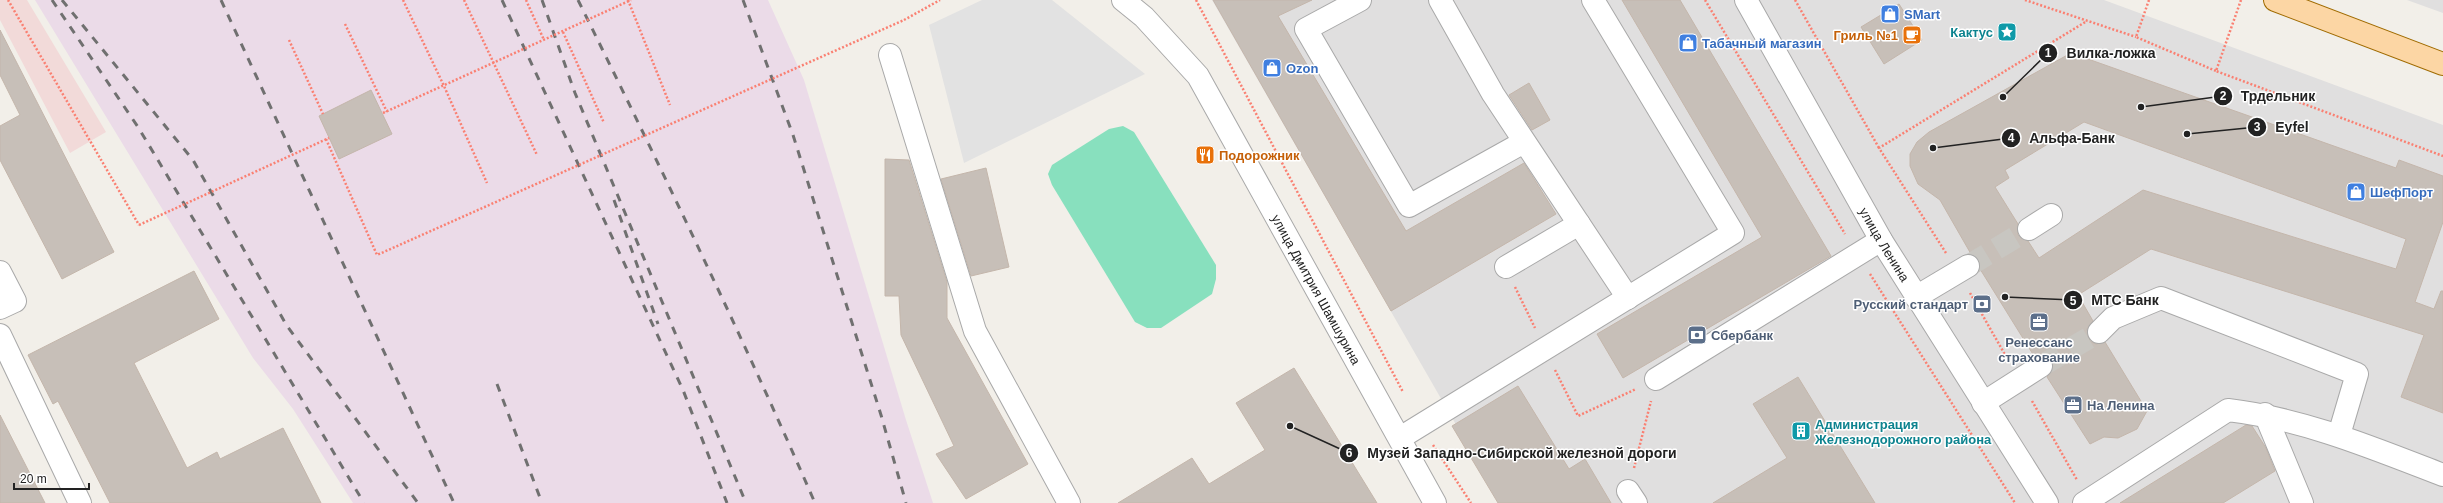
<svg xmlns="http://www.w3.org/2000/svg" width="2443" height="503" viewBox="0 0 2443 503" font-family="Arial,sans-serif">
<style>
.residential{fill:#e0dfdf}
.commercial{fill:#f2dad9}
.industrial{fill:#ebdbe8}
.pitch{fill:#88e0be}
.parking{fill:#e2e2e2}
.building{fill:#c7bfb8;stroke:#c4b6ab;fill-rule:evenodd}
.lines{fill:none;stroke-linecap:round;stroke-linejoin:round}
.minor-tunnel{stroke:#c8c6c1;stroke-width:22;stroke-dasharray:22 11;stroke-linecap:butt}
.minor-casing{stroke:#a9a9a9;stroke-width:24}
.major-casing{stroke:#a06b00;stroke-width:24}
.path{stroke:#fa8072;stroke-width:2.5;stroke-dasharray:2 2;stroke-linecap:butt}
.minor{stroke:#fff;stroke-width:22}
.major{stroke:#fcd6a4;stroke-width:22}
.rail{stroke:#707070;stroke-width:3;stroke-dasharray:8 8;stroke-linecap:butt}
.path-bridge{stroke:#fa8072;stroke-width:2.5;stroke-dasharray:2 2;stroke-linecap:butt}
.labels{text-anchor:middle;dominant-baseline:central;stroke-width:3;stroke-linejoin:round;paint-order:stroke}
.shop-label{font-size:13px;font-weight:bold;fill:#366cbe;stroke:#fff;text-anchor:start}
.culture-label{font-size:13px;font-weight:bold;fill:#0d838f;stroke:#fff;text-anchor:end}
.food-label{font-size:13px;font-weight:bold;fill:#c56008;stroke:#fff;text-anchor:end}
.street-label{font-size:13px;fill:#222;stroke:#fff}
.service-label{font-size:13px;font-weight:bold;fill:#4e5e75;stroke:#fff;text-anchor:start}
.leader{fill:none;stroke:#222;stroke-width:1.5}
.callout-dot{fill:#222;stroke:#fff;stroke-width:1.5}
.mark-label{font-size:12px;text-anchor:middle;font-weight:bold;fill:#fff}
.callout-label{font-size:14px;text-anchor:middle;font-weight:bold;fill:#222;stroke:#fff;stroke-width:3;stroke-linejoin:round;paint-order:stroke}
</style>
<rect width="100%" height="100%" fill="#f2efe9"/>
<!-- residential -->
<path class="residential" d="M 1212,0 L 2104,0 L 2443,125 L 2443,503 L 1501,503 Z
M 2407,0 L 2443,0 L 2443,13 Z"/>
<!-- commercial -->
<path class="commercial" d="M 0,0 L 27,0 L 106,132 L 70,153 L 0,20 Z"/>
<!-- industrial -->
<path class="industrial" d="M 35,0 L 768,0 L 804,80 L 906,420 L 933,503 L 353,503 L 293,409 L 253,358 Z"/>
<!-- pitch -->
<path class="pitch" d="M 1123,126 L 1134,132 L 1216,265 L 1216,279 L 1212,294 L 1161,328 L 1147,328 L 1135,322 L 1052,185 L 1048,174 L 1052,165 L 1109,129 Z"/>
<!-- parking -->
<path class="parking" d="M 982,0 L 1052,0 L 1145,74 L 964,163 L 929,25 Z"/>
<!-- building -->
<path class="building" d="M 1213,0 L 1312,0 L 1278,16 L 1406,231 L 1524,163 L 1556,214 L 1391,311 Z
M 1622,0 L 1680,0 L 1831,256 L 1623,378 L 1597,334 L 1762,237 Z
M 1899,4 L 1922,40 L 1884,64 L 1861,27 Z
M 0,30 L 114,252 L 62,279 L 0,160 L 0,126 L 20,115 L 0,75 Z
M 2071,53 L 2396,168 L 2399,160 L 2443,176 L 2443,222 L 2415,302 L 2434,309 L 2441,291 L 2443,291 L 2443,413 L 2401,397 L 2424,335 L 2151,249 L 2078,295 L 2093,321 L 2087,329 L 2090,341 L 2096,344 L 2105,342 L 2147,411 L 2137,429 L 2118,438 L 2104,437 L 2090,444 L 2047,377 L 2052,371 L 2051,359 L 2041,354 L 2034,356 L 1980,269 L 1978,259 L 1971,254 L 1940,200 L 1918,184 L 1910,166 L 1910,154 L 1917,142 L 1929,132 ZM 2084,122 L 2406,239 L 2396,269 L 2143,190 L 2039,258 L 2028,241 L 2018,235 L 2018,224 L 1995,187 L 2009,178 L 2005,170 Z
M 1529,83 L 1550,120 L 1532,130 L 1509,95 Z
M 371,90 L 392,134 L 339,159 L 319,116 Z
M 885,159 L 909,160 L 947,282 L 947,318 L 1028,464 L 966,499 L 936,454 L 954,446 L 901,335 L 899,296 L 885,296 Z
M 986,168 L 1009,267 L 971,276 L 941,179 Z
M 194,271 L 219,319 L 134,363 L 187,468 L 217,452 L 220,459 L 283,428 L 321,503 L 110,503 L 58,401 L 53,404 L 28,355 Z
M 1294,368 L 1377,503 L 1118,503 L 1192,458 L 1209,484 L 1265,450 L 1236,403 Z
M 1798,377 L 1875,503 L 1713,503 L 1787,458 L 1753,404 Z
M 1518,386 L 1569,469 L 1585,459 L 1611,503 L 1498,503 L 1452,426 Z
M 0,415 L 45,503 L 0,503 Z
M 2246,425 L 2252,426 L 2266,448 L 2275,471 L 2223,503 L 2120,503 Z"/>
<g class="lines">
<!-- minor-tunnel -->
<path class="minor-tunnel" d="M 1968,266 L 2029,229
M 2041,366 L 2099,332"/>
<defs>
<g id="minor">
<path id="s1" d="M 1123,0 L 1144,17 L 1198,76 L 1435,503"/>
<path d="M 1360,0 L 1306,29 L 1409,206 L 1524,142"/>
<path d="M 1440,0 L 1493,94 L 1628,298"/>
<path id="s2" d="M 1746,0 L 1881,240 L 2047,503"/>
<path d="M 890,55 L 975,331 L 1069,503"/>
<path d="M 2029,229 L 2051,215"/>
<path d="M 1506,267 L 1579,224"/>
<path d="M 0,272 L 15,301 L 0,308"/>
<path d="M 1916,297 L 1968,266"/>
<path d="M 2099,332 L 2113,318 L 2161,298 L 2357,374 L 2339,435"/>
<path d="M 0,335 L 80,503"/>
<path d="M 1656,379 L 1881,240"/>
<path d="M 1983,403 L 2041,366"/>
<path d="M 2265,414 L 2302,503"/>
<path d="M 1400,438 L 1733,233 L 1593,0"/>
<path d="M 1628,491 L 1636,503"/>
<path d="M 2084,503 L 2228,410 C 2304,419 2373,448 2443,475"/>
</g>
<path id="major" d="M 2275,0 L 2443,64"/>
</defs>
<!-- minor casing -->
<use href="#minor" class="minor-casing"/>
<!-- major casing -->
<use href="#major" class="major-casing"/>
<!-- path -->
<path class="path" d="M 8,0 L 139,225
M 403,0 L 444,86 L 487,183
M 464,0 L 537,155
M 526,0 L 544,40
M 628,0 L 670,105
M 1196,0 L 1403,392
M 1705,0 L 1845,234
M 1795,0 L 1879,148
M 2025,0 L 2136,37
M 2149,0 L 2136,37 L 2216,71
M 2241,0 L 2216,71 L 2443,156
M 904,20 L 940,0
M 345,24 L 387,112
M 563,32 L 604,123
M 289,40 L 323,114
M 1946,253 L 1879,148 L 2087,21
M 1870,274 L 2015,503
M 1515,287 L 1535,328
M 1970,293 L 2008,360
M 1555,370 L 1578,416 L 1636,389
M 2032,401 L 2077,480
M 1433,445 L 1471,503
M 1634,468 L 1651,401"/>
<!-- minor -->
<use href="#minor" class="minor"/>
<!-- major -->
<use href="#major" class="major"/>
<!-- rail -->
<path class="rail" d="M 52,0 L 138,127 L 364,503
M 62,0 L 193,160 L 287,326 L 418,503
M 221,0 L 454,503
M 502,0 L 683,390 L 727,503
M 542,0 L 575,93 L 746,503
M 578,0 C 660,166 741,333 815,503
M 743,0 L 793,135 L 881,415 L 906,503
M 614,200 L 658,324
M 497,384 L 542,503"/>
<!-- path-bridge -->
<path class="path-bridge" d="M 383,113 L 631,0
M 326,139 L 377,255 L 904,20
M 139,225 L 329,138"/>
</g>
<!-- icons -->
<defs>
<symbol id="shop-square" viewBox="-11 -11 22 22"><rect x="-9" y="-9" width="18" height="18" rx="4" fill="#3f7fe0" stroke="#fff"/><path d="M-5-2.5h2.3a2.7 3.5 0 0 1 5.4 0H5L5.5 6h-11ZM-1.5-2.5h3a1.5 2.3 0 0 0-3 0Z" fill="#fff"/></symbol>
<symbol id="sight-square" viewBox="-11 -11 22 22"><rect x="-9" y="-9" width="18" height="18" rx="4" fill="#0f9aa8" stroke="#fff"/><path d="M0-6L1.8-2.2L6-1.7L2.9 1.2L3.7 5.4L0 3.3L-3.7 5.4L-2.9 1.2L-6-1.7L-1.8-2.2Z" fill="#fff"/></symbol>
<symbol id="cafe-square" viewBox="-11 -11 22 22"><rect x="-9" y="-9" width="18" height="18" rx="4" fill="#e8710a" stroke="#fff"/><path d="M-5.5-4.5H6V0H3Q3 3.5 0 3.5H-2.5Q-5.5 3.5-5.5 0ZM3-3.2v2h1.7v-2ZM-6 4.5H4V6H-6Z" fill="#fff"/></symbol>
<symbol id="restaurant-square" viewBox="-11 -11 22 22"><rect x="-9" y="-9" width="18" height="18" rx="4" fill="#e8710a" stroke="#fff"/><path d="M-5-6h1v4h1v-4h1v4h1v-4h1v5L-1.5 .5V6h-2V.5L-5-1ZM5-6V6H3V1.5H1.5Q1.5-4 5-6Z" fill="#fff"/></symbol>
<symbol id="bank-square" viewBox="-11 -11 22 22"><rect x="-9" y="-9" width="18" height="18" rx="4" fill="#5c6f8a" stroke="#fff"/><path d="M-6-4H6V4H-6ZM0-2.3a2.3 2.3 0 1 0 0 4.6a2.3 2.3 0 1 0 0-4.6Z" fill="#fff"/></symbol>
<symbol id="office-square" viewBox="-11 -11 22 22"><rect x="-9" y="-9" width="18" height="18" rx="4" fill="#5c6f8a" stroke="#fff"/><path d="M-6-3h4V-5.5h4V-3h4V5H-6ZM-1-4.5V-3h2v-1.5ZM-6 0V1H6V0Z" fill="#fff"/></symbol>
<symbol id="building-square" viewBox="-11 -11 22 22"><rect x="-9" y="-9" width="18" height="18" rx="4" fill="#0f9aa8" stroke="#fff"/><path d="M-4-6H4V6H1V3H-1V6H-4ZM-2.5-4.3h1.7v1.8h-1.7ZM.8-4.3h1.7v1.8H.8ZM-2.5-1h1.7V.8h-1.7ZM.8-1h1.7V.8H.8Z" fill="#fff"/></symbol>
</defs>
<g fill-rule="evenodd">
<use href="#shop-square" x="1879" y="3" width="22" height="22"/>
<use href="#sight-square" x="1996" y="21" width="22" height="22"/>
<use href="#cafe-square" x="1901" y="24" width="22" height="22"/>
<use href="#shop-square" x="1677" y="32" width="22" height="22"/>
<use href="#shop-square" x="1261" y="57" width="22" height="22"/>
<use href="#restaurant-square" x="1194" y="144" width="22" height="22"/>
<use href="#shop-square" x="2345" y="181" width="22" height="22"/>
<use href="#bank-square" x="1971" y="293" width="22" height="22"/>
<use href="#office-square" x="2028" y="311" width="22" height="22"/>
<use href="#bank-square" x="1686" y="324" width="22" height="22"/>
<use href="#office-square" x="2062" y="394" width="22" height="22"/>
<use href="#building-square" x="1790" y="420" width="22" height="22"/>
</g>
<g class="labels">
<!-- shop labels -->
<g class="shop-label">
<text x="1904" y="14">SMart</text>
<text x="1702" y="43">Табачный магазин</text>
<text x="1286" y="68">Ozon</text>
<text x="2370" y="192">ШефПорт</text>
</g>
<!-- culture labels -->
<g class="culture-label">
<text x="1993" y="32">Кактус</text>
<text x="1815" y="424" text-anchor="start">Администрация<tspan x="1815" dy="15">Железнодорожного района</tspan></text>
</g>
<!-- food labels -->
<g class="food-label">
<text x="1898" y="35">Гриль №1</text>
<text x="1219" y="155" text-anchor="start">Подорожник</text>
</g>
<!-- street labels -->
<g class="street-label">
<text stroke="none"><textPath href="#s2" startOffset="281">улица Ленина</textPath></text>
<text stroke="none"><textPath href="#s1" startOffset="351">улица Дмитрия Шамшурина</textPath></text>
</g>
<!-- service labels -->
<g class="service-label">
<text x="1968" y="304" text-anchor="end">Русский стандарт</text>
<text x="1711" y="335">Сбербанк</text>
<text x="2039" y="342" text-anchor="middle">Ренессанс<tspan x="2039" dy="15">страхование</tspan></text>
<text x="2087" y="405">На Ленина</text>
</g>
</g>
<!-- callouts -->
<path class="leader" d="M2003 97L2048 53M2141 107L2223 96M2187 134L2257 127M1933 148L2011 138M2005 297L2073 300M1290 426L1349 453"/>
<g class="callout-dot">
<circle cx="2003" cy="97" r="4"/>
<circle cx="2141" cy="107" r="4"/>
<circle cx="2187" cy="134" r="4"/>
<circle cx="1933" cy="148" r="4"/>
<circle cx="2005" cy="297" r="4"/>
<circle cx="1290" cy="426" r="4"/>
<circle cx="2048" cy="53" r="10"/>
<circle cx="2223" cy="96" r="10"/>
<circle cx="2257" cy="127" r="10"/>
<circle cx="2011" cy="138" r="10"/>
<circle cx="2073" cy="300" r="10"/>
<circle cx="1349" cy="453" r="10"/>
</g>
<g class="mark-label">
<text x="2048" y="57">1</text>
<text x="2223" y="100">2</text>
<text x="2257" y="131">3</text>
<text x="2011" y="142">4</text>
<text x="2073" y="305">5</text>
<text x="1349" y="457">6</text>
</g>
<g class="callout-label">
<text x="2111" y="58">Вилка-ложка</text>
<text x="2278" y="101">Трдельник</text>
<text x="2292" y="132">Eyfel</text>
<text x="2072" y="143">Альфа-Банк</text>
<text x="2125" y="305">МТС Банк</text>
<text x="1522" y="458">Музей Западно-Сибирской железной дороги</text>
</g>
<!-- scale -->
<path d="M14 483v6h75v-6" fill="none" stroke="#222222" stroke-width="2"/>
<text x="20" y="483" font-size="12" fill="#222222" stroke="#ffffff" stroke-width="3" paint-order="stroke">20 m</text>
</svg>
